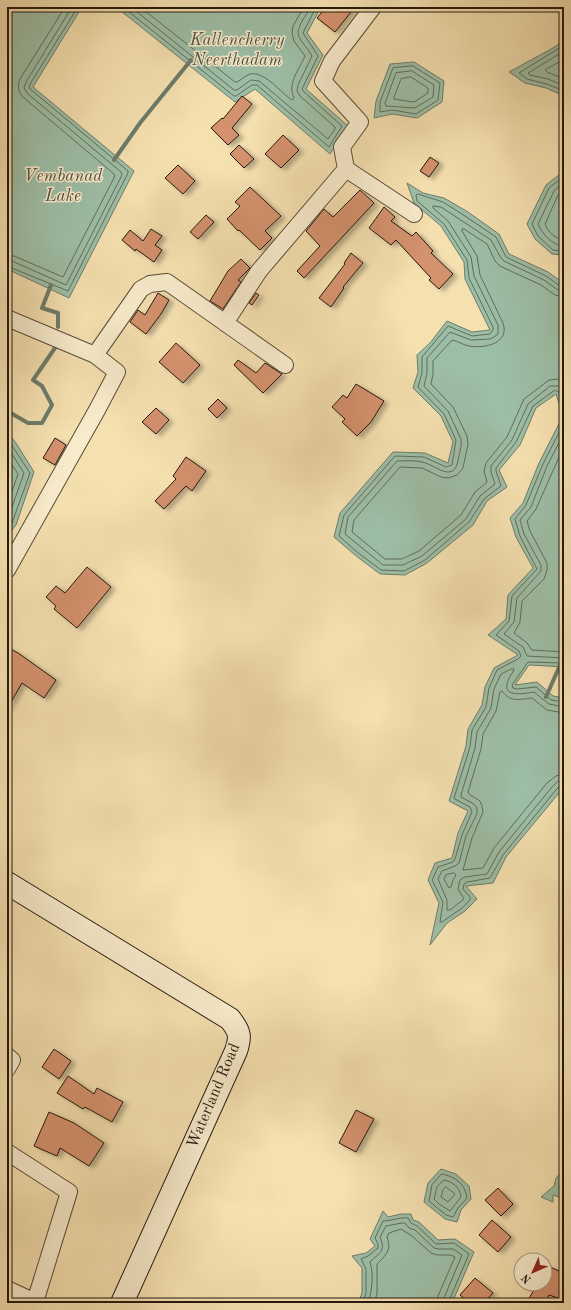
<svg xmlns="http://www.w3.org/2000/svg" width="571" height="1310" viewBox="0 0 571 1310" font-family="'Old Standard TT',serif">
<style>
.water{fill:#9dbea6;stroke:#6d7c6a}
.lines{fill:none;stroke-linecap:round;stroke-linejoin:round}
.shore{stroke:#616c5a;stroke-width:1}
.stream{stroke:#6d7c6a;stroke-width:4}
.building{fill:#d3916d;stroke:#25190f;filter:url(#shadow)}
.minor-casing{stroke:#594b37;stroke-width:18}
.secondary-casing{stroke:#25190f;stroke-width:24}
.minor{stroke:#f8ebcc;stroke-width:16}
.secondary{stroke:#f8ebcc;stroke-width:22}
.labels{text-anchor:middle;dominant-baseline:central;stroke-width:3;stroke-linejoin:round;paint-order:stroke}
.street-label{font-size:16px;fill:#25190f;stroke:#f8ebcc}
.water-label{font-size:17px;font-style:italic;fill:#4f5344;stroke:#f8ebcc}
</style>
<defs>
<filter id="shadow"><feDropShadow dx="4.5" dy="2.5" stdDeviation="2" flood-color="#0004"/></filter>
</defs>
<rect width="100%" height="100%" fill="#f5e0b0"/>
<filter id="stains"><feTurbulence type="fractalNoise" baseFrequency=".005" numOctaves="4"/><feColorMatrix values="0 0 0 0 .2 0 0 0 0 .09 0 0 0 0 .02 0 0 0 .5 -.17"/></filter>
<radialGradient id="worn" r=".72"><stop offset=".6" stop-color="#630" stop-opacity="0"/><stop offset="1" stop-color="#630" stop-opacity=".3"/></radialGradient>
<!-- water -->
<path class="water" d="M 7,7 L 82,7 L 33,87 L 134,171 L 69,298 L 7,269 Z
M 116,7 L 321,7 L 307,33 L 323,55 L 306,89 L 348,126 L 330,154 L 255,89 L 235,102 Z
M 564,40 L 564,96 L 546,88 L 525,83 L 509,72 L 553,48 Z
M 414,62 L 444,81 L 442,102 L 417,118 L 392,114 L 374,118 L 376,101 L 390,64 Z
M 564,171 L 564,255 L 552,254 L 535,239 L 527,224 L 546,185 Z
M 407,183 L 423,193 L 444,198 L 468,212 L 499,234 L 509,254 L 548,272 L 562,282 L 564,281 L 564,667 L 529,665 L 515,685 L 537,682 L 553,696 L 564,698 L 564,787 L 506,857 L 493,883 L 466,886 L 477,899 L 465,911 L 447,923 L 430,945 L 439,903 L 428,880 L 435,863 L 452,858 L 458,833 L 468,811 L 449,801 L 466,746 L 468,729 L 482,705 L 485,687 L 494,668 L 518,655 L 488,635 L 506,619 L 508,595 L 533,568 L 516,537 L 510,518 L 523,503 L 539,463 L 563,416 L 556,394 L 536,408 L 520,445 L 499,470 L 507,487 L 487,501 L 473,525 L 427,563 L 405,575 L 380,574 L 355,555 L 334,537 L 340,513 L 393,452 L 425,453 L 448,463 L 453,442 L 441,416 L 413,388 L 418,372 L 417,355 L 430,343 L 447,321 L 472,332 L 490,330 L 465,279 L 464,262 L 441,226 L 414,203 Z
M 7,432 L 16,443 L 34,472 L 16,525 L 7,536 Z
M 441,1169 L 456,1174 L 469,1186 L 471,1199 L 461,1210 L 457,1222 L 445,1219 L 424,1202 L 428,1183 Z
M 564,1169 L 564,1199 L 553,1195 L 553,1202 L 541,1197 L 554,1186 L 556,1178 Z
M 383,1211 L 388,1217 L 401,1214 L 411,1214 L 413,1220 L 419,1222 L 438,1240 L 455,1239 L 474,1252 L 452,1303 L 358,1303 L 362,1293 L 362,1268 L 352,1256 L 366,1253 L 375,1246 L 370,1239 Z"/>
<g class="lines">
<!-- shore -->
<path class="shore" d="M 123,7 L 234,96 L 236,96 L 252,85 L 257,85 L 329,147 L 342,126 L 304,92 L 302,89 L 318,56 L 303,33 L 316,7
M 131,7 L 234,90 L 237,90 L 251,80 L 259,81 L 328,139 L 335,129 L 335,127 L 300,96 L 297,91 L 298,85 L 312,56 C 309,49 302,44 299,37 C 295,28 307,14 311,7
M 140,7 L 235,82 L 237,82 C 241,80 245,76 250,74 C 265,71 281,93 292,100 L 294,98 C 287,83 299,70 305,56 L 294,41 L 292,33 L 293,26 L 304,7
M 564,45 L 519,73 L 527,79 L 547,84 L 564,91
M 564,51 L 528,73 L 530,75 L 548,79 L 564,86
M 564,59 L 545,70 L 547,72 L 564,79
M 413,66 L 440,83 L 438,100 L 416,114 L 392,110 L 380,112 L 380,102 L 393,68 Z
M 412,71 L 434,85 L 433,97 L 415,108 L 386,106 L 385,103 L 396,73 Z
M 411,77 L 428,88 L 428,93 L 414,102 L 394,99 L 394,97 L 401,79 Z
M 564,176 L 549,188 L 532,224 L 538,236 L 553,250 L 564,251
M 564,182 L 554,191 L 538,224 C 543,235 552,245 564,246
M 564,190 L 558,195 L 545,224 C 548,232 555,239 564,240
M 7,255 L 14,256 L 63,277 L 115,176 L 114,174 L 24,98 C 18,92 17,86 20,79 L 65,7
M 7,261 L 12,261 L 66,285 L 122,175 L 121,172 L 28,94 L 24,88 L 26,82 L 72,7
M 7,266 L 68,291 L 128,173 L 128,171 L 29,88 L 30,84 L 78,7
M 564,286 L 560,286 L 546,276 L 506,257 L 496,237 L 465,216 L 443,202 L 418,194 L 416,195 L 417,201 L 444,224 L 467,260 L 469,278 L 493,327 L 493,330 L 490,334 L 472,336 L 448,326 L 422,357 L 422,373 L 418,387 L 444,414 L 456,440 L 452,465 L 446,467 L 424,457 L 395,456 L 344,515 L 339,536 L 357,552 L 381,570 L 404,571 L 425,560 L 469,522 L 484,499 L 501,486 L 496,471 L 496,468 L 516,442 L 533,406 L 555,390 L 560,393 L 564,406
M 564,291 L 558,290 L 544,280 L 504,261 L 501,258 L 491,240 L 441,207 L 433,206 L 433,208 L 448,221 L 471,257 L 474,276 L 498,325 L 498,334 L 494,337 L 490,339 L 471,340 L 450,332 L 427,358 L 427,373 L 424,386 L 448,411 L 461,439 C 462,446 459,454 458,461 C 453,484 434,464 422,462 C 415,460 405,461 397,461 L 348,517 L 345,534 L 383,565 L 403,565 L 422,556 L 466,519 L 480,496 L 495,484 L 491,472 L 491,466 L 512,440 L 528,404 L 550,386 L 559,386 L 564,391
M 564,297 L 555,295 L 541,285 L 500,266 L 495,261 L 487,244 L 464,229 L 462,229 L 462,231 L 477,256 L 480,275 L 503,323 C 510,343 485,349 469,346 C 463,345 458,341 452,340 L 433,361 L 433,374 L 431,384 L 453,407 L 467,436 L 468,444 L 463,468 L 457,475 L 448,478 L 441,477 L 422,468 L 400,467 L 354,520 L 352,532 L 385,559 L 402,559 L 419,551 L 461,515 L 475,492 L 487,482 L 484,471 L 486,463 L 507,437 L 524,399 L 549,380 L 557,379 L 564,382
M 564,423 L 543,464 L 526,505 L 515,519 L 520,536 L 537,569 L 512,596 L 509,621 L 496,635 L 519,651 L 521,656 L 518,659 L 497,670 L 489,688 L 486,707 L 472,730 L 470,747 L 454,798 L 455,799 L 470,807 L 472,812 L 462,835 L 455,859 L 453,862 L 438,867 L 432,880 L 443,902 L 440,922 L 442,922 L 462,908 L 470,900 L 470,897 L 463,889 L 464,884 L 467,882 L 490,878 L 503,855 L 555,791 L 560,786 L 564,785
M 564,433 L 547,466 L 531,507 L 520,520 L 524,534 L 541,565 L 541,571 L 517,598 L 514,622 L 504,634 L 523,647 L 527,656 L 564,658
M 7,438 L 30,473 L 12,523 L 7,529
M 7,446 L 24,473 L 7,521
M 564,446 L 536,509 L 527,521 L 530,531 L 547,563 L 547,570 L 544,579 L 522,601 L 520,622 L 514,633 L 527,643 L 532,650 L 564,652
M 7,457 L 18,474 L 7,506
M 564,663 L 528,662 L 512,685 L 513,688 L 517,689 L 536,687 L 551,700 L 564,702
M 564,707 L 549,704 L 534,692 C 526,693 501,699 508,681 C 509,676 513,674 514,669 L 511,669 L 501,674 L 494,689 L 491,708 L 477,732 L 475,748 L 461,795 L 461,797 L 474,804 L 477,808 L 477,814 L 466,836 L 459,863 L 455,866 L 442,871 L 438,879 L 447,900 L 447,910 L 450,910 L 464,899 L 458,889 L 460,880 L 465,877 L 487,874 L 499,852 L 552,787 L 558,781 L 564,780
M 564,713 L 547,710 L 532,698 C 520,699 511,703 502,691 L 500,692 L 496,711 L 483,734 L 481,749 L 468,792 L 469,794 L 480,801 L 482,806 L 483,812 L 472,838 L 463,870 L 483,868 L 494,848 L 547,783 L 556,776 L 564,774
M 454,873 L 456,875 L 453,880 L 451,887 L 449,888 L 444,879 L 446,875 Z
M 442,1174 C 456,1177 465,1184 467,1198 L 458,1208 L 453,1217 L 446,1215 L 429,1201 L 432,1185 Z
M 444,1180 C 453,1182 460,1187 461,1197 L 450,1211 L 439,1204 L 434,1199 L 437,1187 Z
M 446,1187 L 455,1194 L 448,1202 L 441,1197 L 443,1190 Z
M 363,1303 L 366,1293 L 366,1269 L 361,1259 L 368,1256 L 378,1248 L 378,1244 L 375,1238 L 383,1221 C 391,1221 399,1217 408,1218 L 411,1223 L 417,1226 L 436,1244 L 454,1243 L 469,1254 L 448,1303
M 368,1303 C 372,1291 374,1274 370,1262 C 380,1252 386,1252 380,1237 L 386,1226 L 402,1223 L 405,1223 L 409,1228 L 415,1230 L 434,1248 L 439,1249 L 453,1249 L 462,1255 L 444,1298 L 443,1303
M 374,1303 L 377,1294 L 377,1264 C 386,1255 392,1250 387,1237 L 389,1233 L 401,1229 L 412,1236 L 431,1253 L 437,1255 L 451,1255 L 455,1257 L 438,1296 L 437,1303"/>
<!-- stream -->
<path class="stream" d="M 114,160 L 140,123 L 191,60
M 51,285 L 42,308 L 58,313 L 58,327
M 7,417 L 9,412 L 28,423 L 42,423 L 52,405 L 42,386 L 33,380 L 57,345
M 546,697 L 564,656"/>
</g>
<!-- building -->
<path class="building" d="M 326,7 L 355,7 L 335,32 L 317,18 Z
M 242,96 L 252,104 L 232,128 L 239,135 L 228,145 L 211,128 L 222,118 L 223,119 Z
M 283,135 L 299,150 L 281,168 L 265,154 Z
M 239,145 L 254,159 L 244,168 L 230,154 Z
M 430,157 L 439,163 L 429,177 L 420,171 Z
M 178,165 L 195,181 L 183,194 L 165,178 Z
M 250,187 L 281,216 L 265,231 L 272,238 L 260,250 L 239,230 L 238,231 L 227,219 L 240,206 L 235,202 Z
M 360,190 L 374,203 L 304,278 L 297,271 L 320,246 L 306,231 L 324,209 L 333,217 Z
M 384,207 L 395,217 L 391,221 L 412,236 L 416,232 L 433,251 L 431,253 L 453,274 L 439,289 L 429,280 L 431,278 L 396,240 L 391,245 L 369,228 Z
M 206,215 L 214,222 L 198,239 L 190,232 Z
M 151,229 L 162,236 L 155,245 L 162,250 L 154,262 L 136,249 L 135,251 L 122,240 L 130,230 L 143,241 Z
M 351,253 L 363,263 L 343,287 L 344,288 L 331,307 L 319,298 L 345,264 L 344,263 Z
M 241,259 L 250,268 L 238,280 L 241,282 L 223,309 L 210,301 L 228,271 Z
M 158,293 L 169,300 L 161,314 L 146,334 L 130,322 L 138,310 L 145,315 Z
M 256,293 L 259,295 L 252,305 L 249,303 Z
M 176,343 L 200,365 L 183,383 L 159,362 Z
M 238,360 L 256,373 L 265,363 L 282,374 L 263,393 L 234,365 Z
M 356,384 L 384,401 L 371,422 L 357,436 L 342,422 L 345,419 L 332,407 L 343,395 L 347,398 Z
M 218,399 L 227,408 L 217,418 L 208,409 Z
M 156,408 L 169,420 L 156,434 L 142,422 Z
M 55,438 L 66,445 L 55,465 L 43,458 Z
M 186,457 L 206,471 L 192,491 L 186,486 L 164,509 L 155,501 L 176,479 L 173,476 Z
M 87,567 L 111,587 L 77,628 L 54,609 L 56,606 L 46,597 L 56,586 L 65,593 Z
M 7,647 L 18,653 L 56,680 L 44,698 L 22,683 L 7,709 Z
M 54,1049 L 71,1061 L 59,1079 L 42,1067 Z
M 68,1076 L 94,1094 L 97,1088 L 123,1102 L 112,1122 L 85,1107 L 83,1109 L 57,1093 Z
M 356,1110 L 374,1119 L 356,1152 L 339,1143 Z
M 49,1112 L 74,1123 L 104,1143 L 89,1166 L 60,1148 L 57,1156 L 34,1146 Z
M 498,1188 L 513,1204 L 501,1216 L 485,1200 Z
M 492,1220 L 511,1237 L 498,1252 L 479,1235 Z
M 545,1265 L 564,1273 L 564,1300 L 549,1295 L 545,1303 L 526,1303 L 534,1290 L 522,1286 L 522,1284 L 545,1284 Z
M 475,1278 L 493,1293 L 484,1303 L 469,1303 L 460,1295 Z"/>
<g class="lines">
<defs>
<path id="minor" d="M 373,7 L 332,61 L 323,81 L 360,122 L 342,147 L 346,169 L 414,214
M 7,318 L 95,355 L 117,372 L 97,410 L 7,570
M 225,323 L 259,271 L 346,169
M 95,355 L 141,289 L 150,284 L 167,282 L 285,365
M 7,1056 L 12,1060 L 7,1069
M 7,1152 L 69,1192 L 35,1302 L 36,1303
M 7,1289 L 35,1302"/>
<path id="secondary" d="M 7,883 L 230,1019 C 240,1032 241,1036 236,1051 L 122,1303"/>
</defs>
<!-- minor casing -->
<use href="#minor" class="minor-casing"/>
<!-- secondary casing -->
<use href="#secondary" class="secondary-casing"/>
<!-- minor -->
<use href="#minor" class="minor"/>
<!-- secondary -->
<use href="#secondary" class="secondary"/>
</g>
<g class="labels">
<!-- street labels -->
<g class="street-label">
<text transform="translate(214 1096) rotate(-67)">Waterland Road</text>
</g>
<!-- water labels -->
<g class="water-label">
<text x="237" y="40">Kallencherry<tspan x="237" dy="20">Neerthadam</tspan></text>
<text x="63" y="176">Vembanad<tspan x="63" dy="20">Lake</tspan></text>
</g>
</g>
<!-- margin -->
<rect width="571" height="1310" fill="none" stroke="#f5e0b0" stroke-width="24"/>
<rect x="8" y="8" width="555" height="1294" fill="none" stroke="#25190f" stroke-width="2"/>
<rect x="12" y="12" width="547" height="1286" fill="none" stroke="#25190f"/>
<!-- north arrow -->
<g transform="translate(533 1272) rotate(225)"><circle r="19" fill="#f8ebcc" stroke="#a49780"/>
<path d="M0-3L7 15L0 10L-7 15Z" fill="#8f2418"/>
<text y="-6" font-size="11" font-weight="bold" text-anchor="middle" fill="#25190f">N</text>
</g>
<rect width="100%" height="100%" filter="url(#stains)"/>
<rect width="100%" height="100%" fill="url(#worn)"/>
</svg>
